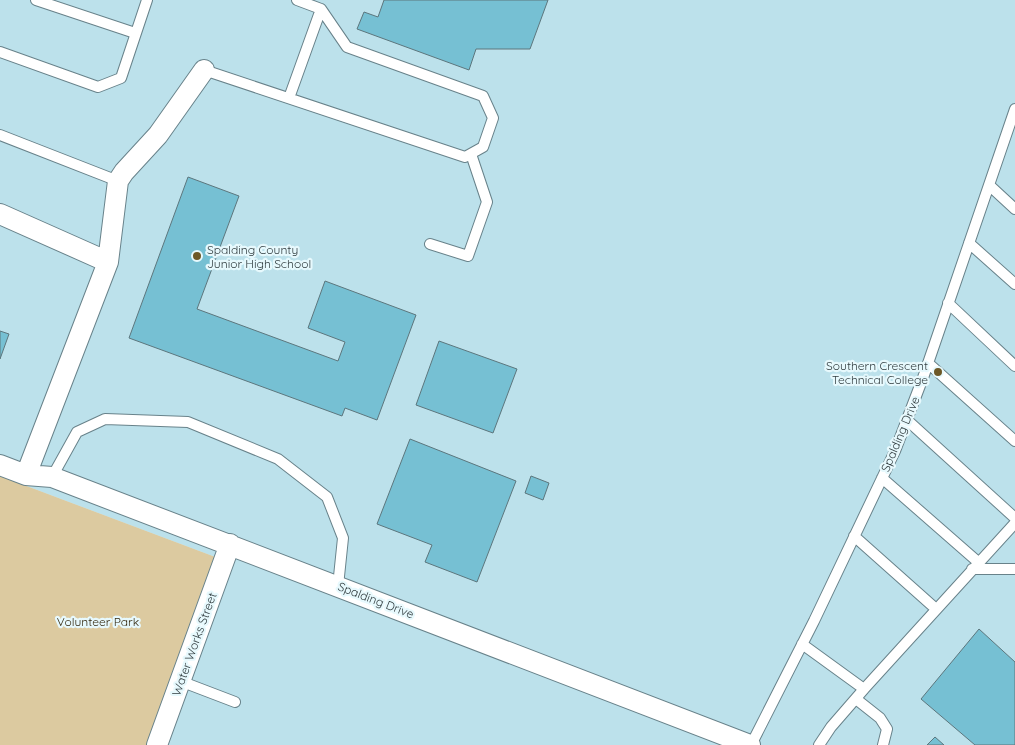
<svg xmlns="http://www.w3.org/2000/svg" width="1015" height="745" viewBox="0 0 1015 745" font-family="Quicksand,sans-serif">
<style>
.built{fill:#bce1eb}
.green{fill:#dccaa0}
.building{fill:#76c0d3;stroke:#5c767d}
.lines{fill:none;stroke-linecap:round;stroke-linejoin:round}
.service-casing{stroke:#68828a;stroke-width:12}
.minor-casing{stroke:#68828a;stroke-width:22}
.service{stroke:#fff;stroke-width:10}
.minor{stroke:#fff;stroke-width:20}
.poi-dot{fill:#6d5827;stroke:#e7f9fd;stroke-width:2}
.labels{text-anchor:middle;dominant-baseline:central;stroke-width:4.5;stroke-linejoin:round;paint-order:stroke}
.poi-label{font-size:12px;fill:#313c3f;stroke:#e7f9fd;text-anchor:start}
.street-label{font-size:12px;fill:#313c3f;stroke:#e7f9fd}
.park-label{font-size:12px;fill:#34290f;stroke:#e7f9fd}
</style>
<rect width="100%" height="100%" fill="#d1eef5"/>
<!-- built -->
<path class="built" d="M 0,0 L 1015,0 L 1015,745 L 157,745 L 226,561 L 0,476 Z"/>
<!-- green -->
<path class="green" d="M 0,476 L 226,561 L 157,745 L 0,745 Z"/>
<!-- building -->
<path class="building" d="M 384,0 L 548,0 L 530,49 L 476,49 L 469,70 L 357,29 L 364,12 L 378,17 Z
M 188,177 L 239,196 L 197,309 L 338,361 L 345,342 L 308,328 L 325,281 L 416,315 L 377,420 L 345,408 L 342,416 L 129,338 Z
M 0,331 L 9,334 L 0,359 Z
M 439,341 L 517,369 L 493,433 L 416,405 Z
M 410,439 L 516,481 L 477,582 L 425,562 L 432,545 L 377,524 Z
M 531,476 L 549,483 L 543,500 L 525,493 Z
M 979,629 L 1015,662 L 1015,745 L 975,745 L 921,699 Z
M 935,737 L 944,745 L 927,745 Z"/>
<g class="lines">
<defs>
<path id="service" d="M 36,0 L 135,33
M 0,52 L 98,87 L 121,78 L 147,0
M 204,70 L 465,157 L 483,147 L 493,118 L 483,96 L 347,47 L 321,9 L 297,0
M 289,98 L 321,9
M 0,135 L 118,181
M 989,185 L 1015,209
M 969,243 L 1015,284
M 430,244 L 468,256 L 487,202 L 471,154
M 948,303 L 1015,366
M 928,363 L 1015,441
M 907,420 L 1015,518
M 52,477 L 77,432 L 105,419 L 188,422 L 278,459 L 327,497 L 343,538 L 338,586
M 882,478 L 978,562
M 854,536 L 936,609
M 972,569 L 1015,569
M 802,644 L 864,689 L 831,727 L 819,745
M 180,681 L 235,702
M 864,689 L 1015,523
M 856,699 L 880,718 L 887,729 L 883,745
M 751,745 L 814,621 L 895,451 L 924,375 L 1015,109"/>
<path id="minor" d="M 0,214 L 108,262
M 0,465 L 26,475 L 52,477 L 750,745
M 26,475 L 108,262 L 118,181 L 124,172 L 158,135 L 204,70
M 157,745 L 230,544"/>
</defs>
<!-- service casing -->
<use href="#service" class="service-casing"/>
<!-- minor casing -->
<use href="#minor" class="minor-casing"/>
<!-- service -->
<use href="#service" class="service"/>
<!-- minor -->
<use href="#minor" class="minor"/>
</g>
<!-- markers -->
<g class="poi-dot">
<circle cx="197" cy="256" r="5"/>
<circle cx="938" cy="372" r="5"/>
</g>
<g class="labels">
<!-- poi labels -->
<g class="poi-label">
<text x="207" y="249">Spalding County<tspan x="207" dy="14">Junior High School</tspan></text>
<text x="928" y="365" text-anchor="end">Southern Crescent<tspan x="928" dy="14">Technical College</tspan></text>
</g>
<!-- street labels -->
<g class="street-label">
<text transform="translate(900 434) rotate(-67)">Spalding Drive</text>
<text transform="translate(376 600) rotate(21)">Spalding Drive</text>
<text transform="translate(194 644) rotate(-70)">Water Works Street</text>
</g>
<!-- park labels -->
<g class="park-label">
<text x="98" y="621">Volunteer Park</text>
</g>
</g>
</svg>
